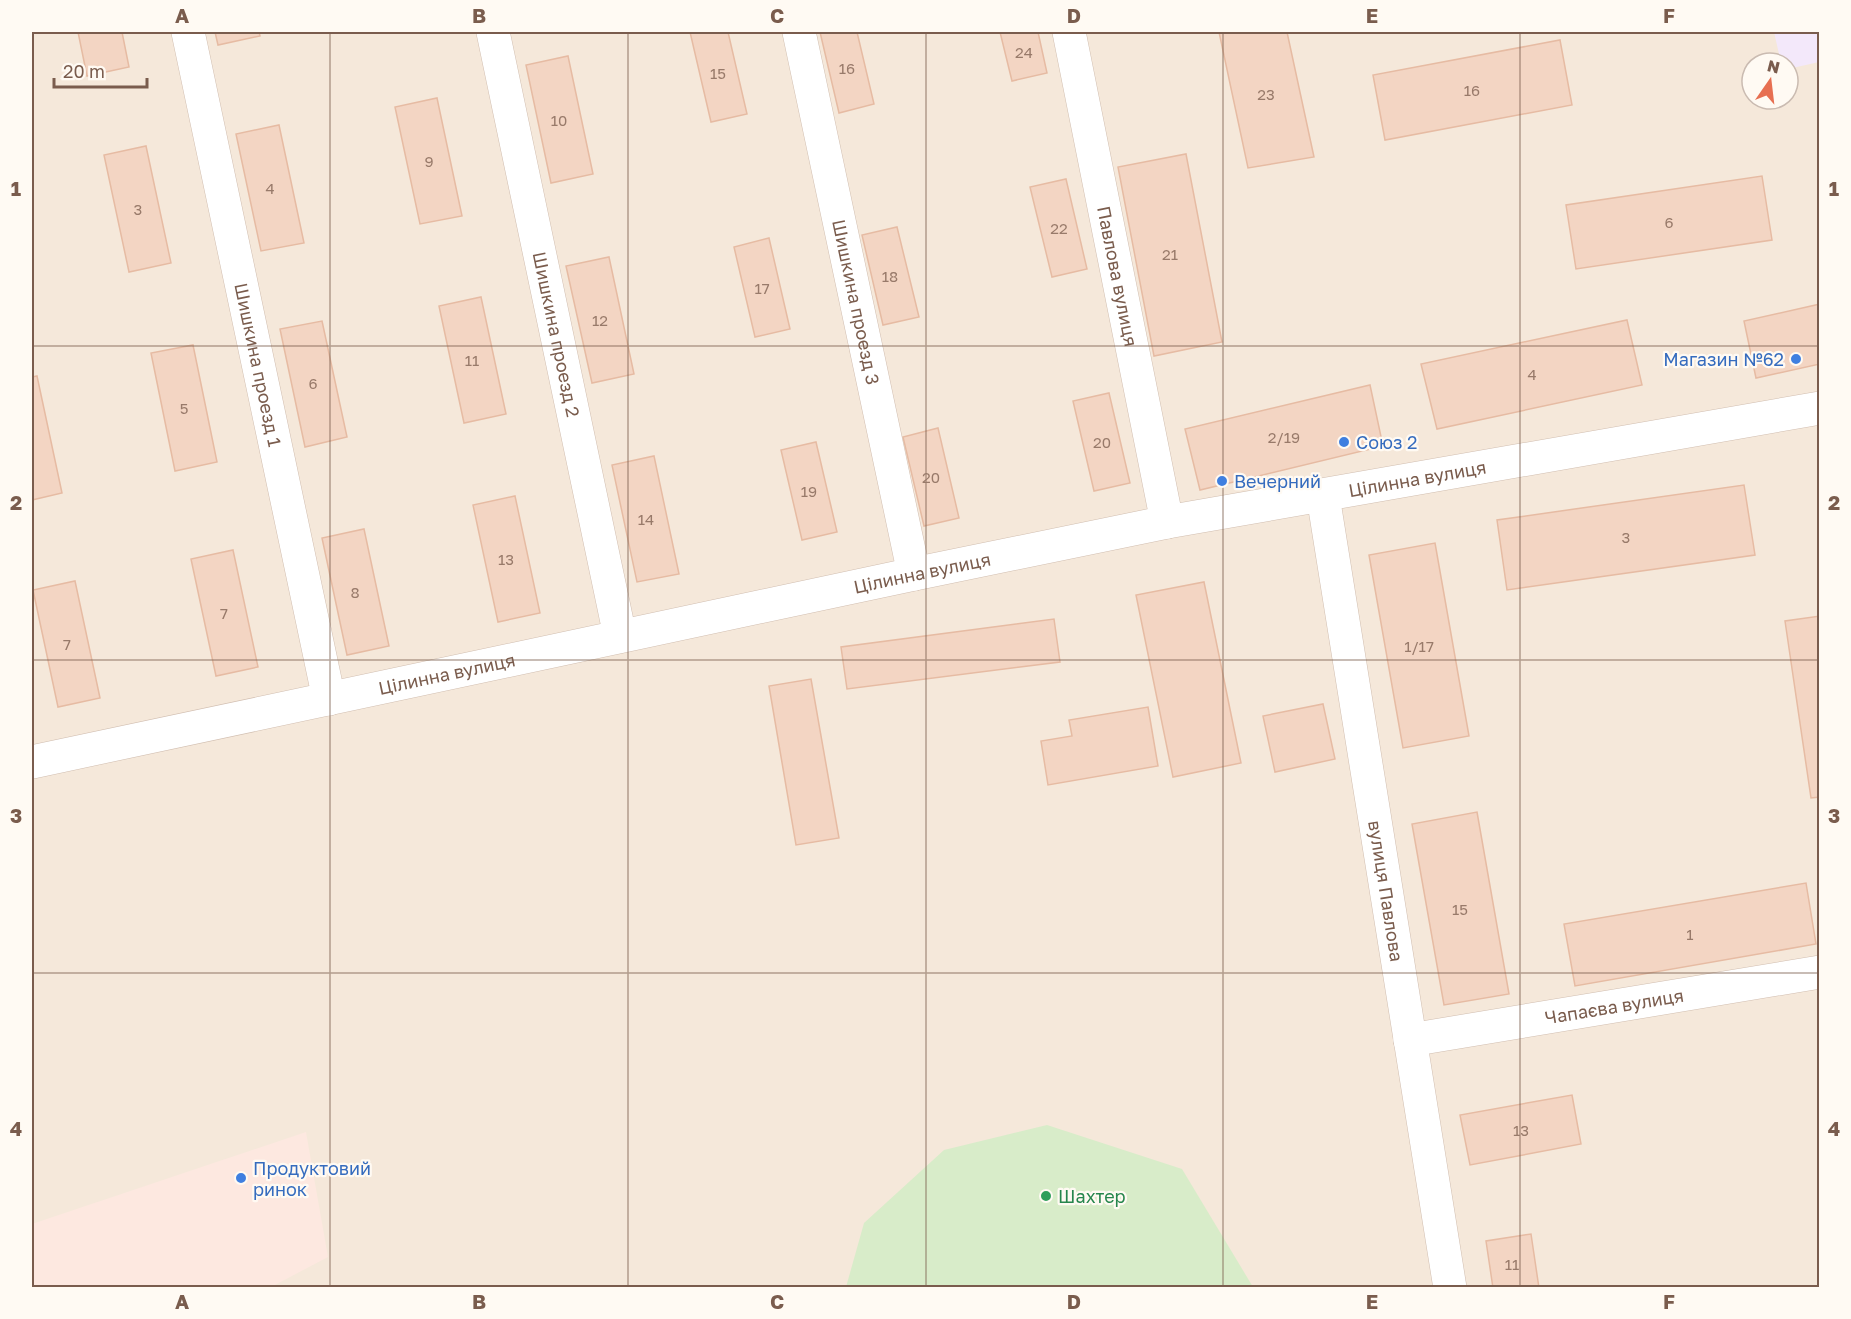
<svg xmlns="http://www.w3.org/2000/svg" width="1851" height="1319" viewBox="0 0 1851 1319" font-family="'Golos Text',sans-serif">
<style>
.residential{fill:#f5e8da;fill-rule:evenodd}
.commercial{fill:#fde8e0}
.education{fill:#f3e8fa}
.green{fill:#d8ecc9}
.building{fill:#f3d5c3;stroke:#e6bba3;stroke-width:1.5}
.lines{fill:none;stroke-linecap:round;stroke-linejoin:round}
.minor-casing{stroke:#d1beb0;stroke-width:34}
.minor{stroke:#fff;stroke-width:33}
.grid{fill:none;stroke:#7a5c4d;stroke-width:1.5;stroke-opacity:0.55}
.shop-dot{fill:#3f7fe0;stroke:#fffaf3;stroke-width:2}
.leisure-dot{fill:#2e9e5b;stroke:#fffaf3;stroke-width:2}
.labels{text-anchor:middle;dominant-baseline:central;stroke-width:4.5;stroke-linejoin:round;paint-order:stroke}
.number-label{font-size:15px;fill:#987a6a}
.street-label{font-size:18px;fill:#7a5c4d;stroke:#fffaf3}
.shop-label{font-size:18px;fill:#366cbe;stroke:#fffaf3;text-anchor:start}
.leisure-label{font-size:18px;fill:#27864d;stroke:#fffaf3;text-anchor:start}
.neatline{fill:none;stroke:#7a5c4d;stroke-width:2}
.grid-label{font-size:20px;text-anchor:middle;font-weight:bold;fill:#7a5c4d}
</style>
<rect width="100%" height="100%" fill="#fdf6ec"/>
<!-- residential -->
<path class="residential" d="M 32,32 L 1819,32 L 1819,1287 L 32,1287 ZM 1752,63 L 1788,63 L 1788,99 L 1752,99 Z"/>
<!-- commercial -->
<path class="commercial" d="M 306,1132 L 328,1257 L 271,1287 L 32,1287 L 32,1224 Z"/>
<!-- education -->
<path class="education" d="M 1774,32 L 1819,32 L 1819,62 L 1788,69 L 1788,63 L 1781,63 Z"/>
<!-- green -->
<path class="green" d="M 1047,1125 L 1182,1169 L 1253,1287 L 846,1287 L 864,1223 L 944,1150 Z"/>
<!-- building -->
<path class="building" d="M 78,32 L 122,32 L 129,67 L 87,76 Z
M 215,32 L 259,32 L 260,36 L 218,45 Z
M 690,32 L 728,32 L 747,114 L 711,122 Z
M 820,32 L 857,32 L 874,104 L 839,113 Z
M 1000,32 L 1038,32 L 1047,73 L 1012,81 Z
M 1219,32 L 1287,32 L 1314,157 L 1248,168 Z
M 1560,40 L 1572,105 L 1385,140 L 1373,75 Z
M 568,56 L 593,174 L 551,183 L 526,65 Z
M 437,98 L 462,216 L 420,224 L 395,107 Z
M 279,125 L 304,243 L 261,251 L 236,134 Z
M 146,146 L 171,263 L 129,272 L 104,155 Z
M 1186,154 L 1222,342 L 1154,356 L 1118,167 Z
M 1762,176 L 1772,240 L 1576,269 L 1566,205 Z
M 1066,179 L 1087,269 L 1052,277 L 1030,187 Z
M 897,227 L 919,317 L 883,325 L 862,235 Z
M 769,238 L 790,329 L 755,337 L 734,247 Z
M 609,257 L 634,374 L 592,383 L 566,266 Z
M 481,297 L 506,414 L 464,423 L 439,306 Z
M 1820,304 L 1820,364 L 1756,378 L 1744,321 Z
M 1627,320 L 1642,385 L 1437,429 L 1421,364 Z
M 322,321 L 347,437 L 305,447 L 280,329 Z
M 193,345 L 217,462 L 175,471 L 151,353 Z
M 37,376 L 62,493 L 32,500 L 32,377 Z
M 1370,385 L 1383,446 L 1200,490 L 1185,429 Z
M 1109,393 L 1130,483 L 1094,491 L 1073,401 Z
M 938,428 L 959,518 L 924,526 L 903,437 Z
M 816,442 L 837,532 L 802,540 L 781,450 Z
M 654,456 L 679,574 L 637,582 L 612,465 Z
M 1744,485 L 1755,555 L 1507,590 L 1497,520 Z
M 515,496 L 540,613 L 498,622 L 473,505 Z
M 364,529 L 389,646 L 347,655 L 322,538 Z
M 1435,543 L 1469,736 L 1403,748 L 1369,555 Z
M 233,550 L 258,667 L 216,676 L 191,559 Z
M 75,581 L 100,698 L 58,707 L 33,590 Z
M 1204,582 L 1241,763 L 1173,777 L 1136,595 Z
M 1820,616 L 1820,797 L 1811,798 L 1785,621 Z
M 1054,619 L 1060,662 L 847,689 L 841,647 Z
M 811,679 L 839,838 L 796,845 L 769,686 Z
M 1323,704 L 1335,759 L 1275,772 L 1263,716 Z
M 1148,707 L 1158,766 L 1048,785 L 1041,741 L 1072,736 L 1069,720 Z
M 1477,812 L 1509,994 L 1444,1005 L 1412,824 Z
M 1806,883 L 1816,944 L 1575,986 L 1564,924 Z
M 1572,1095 L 1581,1144 L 1470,1165 L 1460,1115 Z
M 1531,1234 L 1539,1288 L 1493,1288 L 1486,1241 Z"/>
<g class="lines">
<defs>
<g id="minor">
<path id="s1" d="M 188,32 L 329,699"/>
<path id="s2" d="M 493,32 L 620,636"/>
<path id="s3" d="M 799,32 L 914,574"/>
<path id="s4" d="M 1069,32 L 1167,522"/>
<path id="s5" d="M 1323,496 L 1450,1288"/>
<path id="s6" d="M 32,762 L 914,574 L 1167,522 L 1820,408"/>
<path id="s7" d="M 1410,1040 L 1820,972"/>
</g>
</defs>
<!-- minor casing -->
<use href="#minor" class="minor-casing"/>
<!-- minor -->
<use href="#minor" class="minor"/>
</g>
<!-- grid -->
<path class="grid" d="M 330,32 L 330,1288M 628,32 L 628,1288M 926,32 L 926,1288M 1223,32 L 1223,1288M 1520,32 L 1520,1288M 32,346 L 1820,346M 32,660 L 1820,660M 32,973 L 1820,973"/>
<!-- markers -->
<g class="shop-dot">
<circle cx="1796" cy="359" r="6"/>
<circle cx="1344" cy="442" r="6"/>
<circle cx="1222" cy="481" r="6"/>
<circle cx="241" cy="1178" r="6"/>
</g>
<circle class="leisure-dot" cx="1046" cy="1196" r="6"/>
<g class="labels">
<!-- number labels -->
<g class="number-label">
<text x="1024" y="52">24</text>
<text x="847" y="68">16</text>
<text x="718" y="73">15</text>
<text x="1472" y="90">16</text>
<text x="1266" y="94">23</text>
<text x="559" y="120">10</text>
<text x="429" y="161">9</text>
<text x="270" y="188">4</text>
<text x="138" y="209">3</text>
<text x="1669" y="222">6</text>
<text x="1059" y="228">22</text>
<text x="1170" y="254">21</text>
<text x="890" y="276">18</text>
<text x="762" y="288">17</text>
<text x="600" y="320">12</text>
<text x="472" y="360">11</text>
<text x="1532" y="374">4</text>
<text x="313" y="383">6</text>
<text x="184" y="408">5</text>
<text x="1284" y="437">2/19</text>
<text x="1102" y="442">20</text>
<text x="931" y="477">20</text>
<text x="809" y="491">19</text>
<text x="646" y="519">14</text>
<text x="1626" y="537">3</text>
<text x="506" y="559">13</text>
<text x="355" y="592">8</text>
<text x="224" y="613">7</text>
<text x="67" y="644">7</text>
<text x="1419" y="646">1/17</text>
<text x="1460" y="909">15</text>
<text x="1690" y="934">1</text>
<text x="1521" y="1130">13</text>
<text x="1512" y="1264">11</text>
</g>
<!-- street labels -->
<g class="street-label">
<text stroke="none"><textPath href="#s4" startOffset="249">Павлова вулиця</textPath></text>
<text stroke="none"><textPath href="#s3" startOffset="276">Шишкина проезд 3</textPath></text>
<text stroke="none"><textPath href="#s2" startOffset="309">Шишкина проезд 2</textPath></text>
<text stroke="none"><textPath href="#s1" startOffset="340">Шишкина проезд 1</textPath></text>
<text stroke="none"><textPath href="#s6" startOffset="1414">Цілинна вулиця</textPath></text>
<text stroke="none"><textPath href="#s6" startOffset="910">Цілинна вулиця</textPath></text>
<text stroke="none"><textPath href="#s6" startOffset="424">Цілинна вулиця</textPath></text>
<text stroke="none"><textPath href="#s5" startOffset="400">вулиця Павлова</textPath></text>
<text stroke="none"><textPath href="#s7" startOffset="207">Чапаєва вулиця</textPath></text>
</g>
<!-- shop labels -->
<g class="shop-label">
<text x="1784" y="359" text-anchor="end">Магазин №62</text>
<text x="1356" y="442">Союз 2</text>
<text x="1234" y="481">Вечерний</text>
<text x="253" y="1168">Продуктовий<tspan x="253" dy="21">ринок</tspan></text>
</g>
<!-- leisure labels -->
<g class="leisure-label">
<text x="1058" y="1196">Шахтер</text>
</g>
</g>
<!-- border -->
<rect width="1851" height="1319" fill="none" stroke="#fffaf3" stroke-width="66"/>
<!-- north arrow -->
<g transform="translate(1770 81) rotate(14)"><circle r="28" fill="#fffaf3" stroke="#cabbb1" stroke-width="1.5"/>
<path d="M0-4.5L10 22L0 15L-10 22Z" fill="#e76f51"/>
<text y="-9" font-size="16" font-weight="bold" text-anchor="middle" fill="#7a5c4d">N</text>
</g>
<!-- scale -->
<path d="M54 78v9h93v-9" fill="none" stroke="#7a5c4d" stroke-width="3"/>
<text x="63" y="78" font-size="18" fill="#7a5c4d" stroke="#fffaf3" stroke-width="4.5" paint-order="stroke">20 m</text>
<rect x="33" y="33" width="1785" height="1253" class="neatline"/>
<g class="grid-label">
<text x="182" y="23">A</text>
<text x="479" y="23">B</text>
<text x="777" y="23">C</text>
<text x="1074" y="23">D</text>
<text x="1372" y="23">E</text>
<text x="1669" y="23">F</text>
<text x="16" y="196">1</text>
<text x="1834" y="196">1</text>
<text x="16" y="510">2</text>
<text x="1834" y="510">2</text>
<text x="16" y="823">3</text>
<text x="1834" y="823">3</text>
<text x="16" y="1136">4</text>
<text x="1834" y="1136">4</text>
<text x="182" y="1309">A</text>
<text x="479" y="1309">B</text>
<text x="777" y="1309">C</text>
<text x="1074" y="1309">D</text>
<text x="1372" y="1309">E</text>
<text x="1669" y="1309">F</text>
</g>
</svg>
